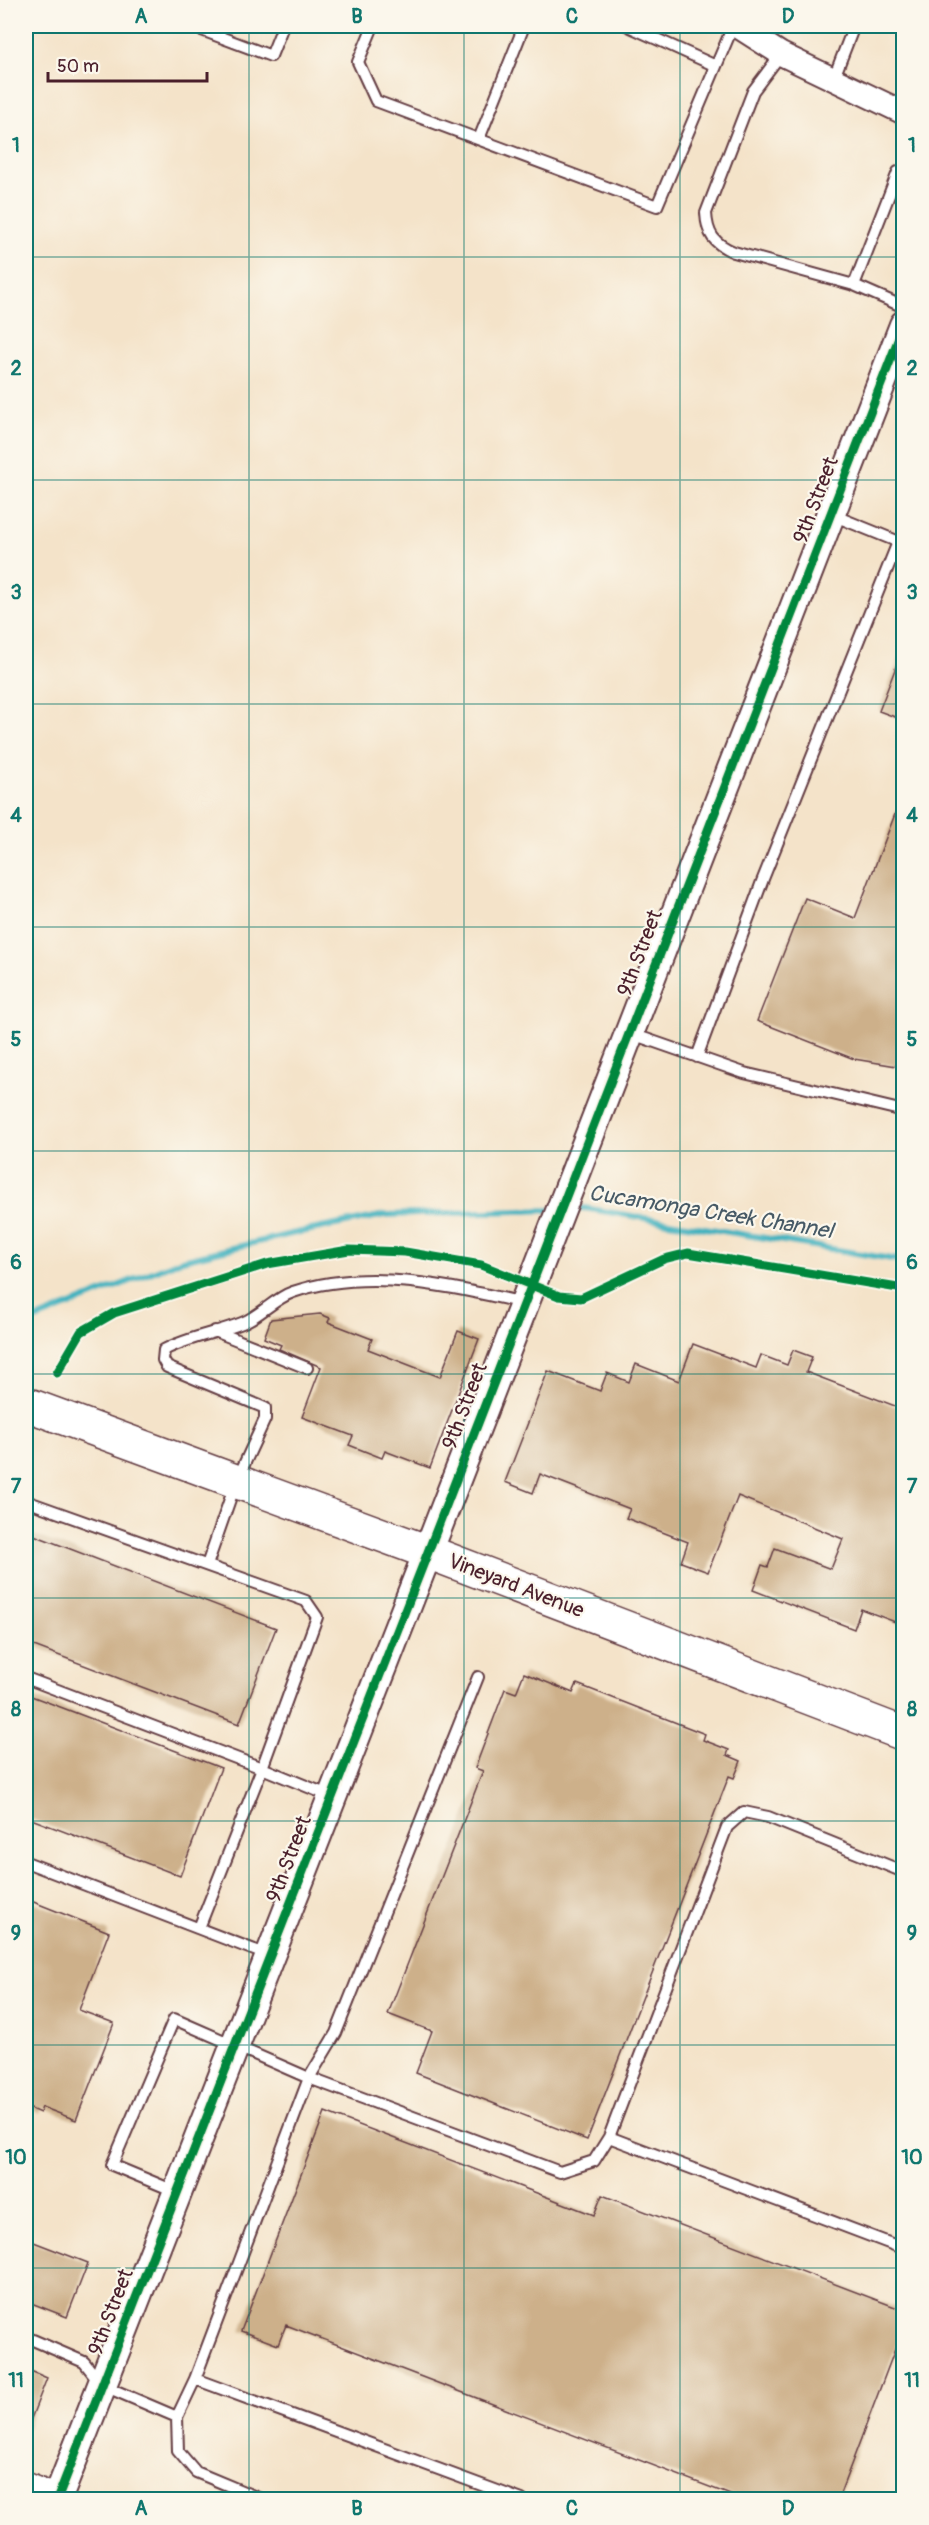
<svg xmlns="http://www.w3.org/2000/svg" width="929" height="2525" viewBox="0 0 929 2525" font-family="Pangolin,sans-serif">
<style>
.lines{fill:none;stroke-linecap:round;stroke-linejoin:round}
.stream{stroke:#43b2bf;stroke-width:6}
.building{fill:#cdb08a}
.service-casing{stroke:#643c43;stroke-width:14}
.minor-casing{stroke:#643c43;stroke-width:26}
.tertiary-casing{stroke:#643c43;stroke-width:32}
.primary-casing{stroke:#643c43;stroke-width:36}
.service{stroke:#fff;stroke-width:10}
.minor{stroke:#fff;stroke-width:22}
.tertiary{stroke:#fff;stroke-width:28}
.primary{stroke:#fff;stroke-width:33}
.cycleway-casing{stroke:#fbf7ec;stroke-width:13}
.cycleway{stroke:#00873e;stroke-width:9}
.grid{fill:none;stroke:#0f766e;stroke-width:1.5;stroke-opacity:0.55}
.labels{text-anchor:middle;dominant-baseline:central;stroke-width:4.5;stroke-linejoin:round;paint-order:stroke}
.street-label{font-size:21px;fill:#4a1f2b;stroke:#fbf7ec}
.water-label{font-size:22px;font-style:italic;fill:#475a66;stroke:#fbf7ec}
.neatline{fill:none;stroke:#0f766e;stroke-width:2}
.grid-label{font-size:20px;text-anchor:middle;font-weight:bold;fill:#0f766e}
</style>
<rect width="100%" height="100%" fill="#fbf7ec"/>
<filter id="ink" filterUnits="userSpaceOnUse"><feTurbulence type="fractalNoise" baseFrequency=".0167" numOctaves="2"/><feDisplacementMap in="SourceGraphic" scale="12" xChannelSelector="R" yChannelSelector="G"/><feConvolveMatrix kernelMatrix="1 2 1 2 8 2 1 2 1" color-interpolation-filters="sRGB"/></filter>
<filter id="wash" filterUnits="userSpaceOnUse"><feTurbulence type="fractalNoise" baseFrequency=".008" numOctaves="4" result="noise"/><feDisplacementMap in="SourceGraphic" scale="24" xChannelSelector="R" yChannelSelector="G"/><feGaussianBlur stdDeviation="1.35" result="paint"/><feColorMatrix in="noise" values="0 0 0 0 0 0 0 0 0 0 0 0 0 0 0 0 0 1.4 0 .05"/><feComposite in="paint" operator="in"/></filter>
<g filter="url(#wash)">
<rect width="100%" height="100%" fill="#f4e3c9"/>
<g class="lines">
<!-- stream -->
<path class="stream" d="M 570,1209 L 584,1208 L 904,1261
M 26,1323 L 182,1260 L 291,1234 L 385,1215 L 553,1210"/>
</g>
<g id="blocks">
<!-- building -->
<path class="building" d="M 902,651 L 903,652 L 903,720 L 879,711 Z
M 902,796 L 903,796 L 903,1067 L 854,1059 L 757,1021 L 805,898 L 855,918 Z
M 320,1314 L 330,1318 L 328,1322 L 372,1339 L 368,1349 L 440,1377 L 458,1331 L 479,1339 L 430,1468 L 385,1451 L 382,1458 L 349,1445 L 353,1436 L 302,1417 L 321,1367 L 279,1349 L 281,1345 L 264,1338 L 271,1319 Z
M 693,1344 L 756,1368 L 761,1355 L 787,1365 L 793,1350 L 812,1357 L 806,1372 L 903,1409 L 903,1625 L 861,1609 L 854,1629 L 753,1590 L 762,1565 L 768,1567 L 775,1548 L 831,1569 L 843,1539 L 738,1496 L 708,1572 L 681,1562 L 688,1542 L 626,1518 L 630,1509 L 540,1474 L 533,1493 L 505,1482 L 548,1371 L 600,1391 L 607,1373 L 629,1382 L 636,1364 L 679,1381 Z
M 26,1532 L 276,1628 L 239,1724 L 26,1643 Z
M 524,1673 L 573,1693 L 577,1684 L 705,1734 L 703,1740 L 729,1750 L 727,1755 L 741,1761 L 734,1778 L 729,1776 L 587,2140 L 416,2073 L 432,2031 L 388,2014 L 483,1771 L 475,1768 L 505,1689 L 516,1693 Z
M 26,1694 L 221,1768 L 180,1876 L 26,1817 Z
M 26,1899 L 109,1932 L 79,2010 L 114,2023 L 76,2120 L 42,2107 L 40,2113 L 26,2107 Z
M 325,2112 L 594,2215 L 602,2195 L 903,2310 L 903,2328 L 838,2499 L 741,2499 L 286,2325 L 278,2345 L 241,2331 Z
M 26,2239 L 88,2263 L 67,2317 L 26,2301 Z
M 26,2369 L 47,2378 L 27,2429 L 26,2428 Z"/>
</g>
</g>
<g filter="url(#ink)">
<use href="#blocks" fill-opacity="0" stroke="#643c43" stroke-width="1.5"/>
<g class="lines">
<defs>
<path id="service" d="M 191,26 L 271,56 L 283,26
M 373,26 L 358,62 L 376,101 L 657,206 L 733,26
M 628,26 L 716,66
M 781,54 L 753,91 L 706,213 C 707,234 714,244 734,252 L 854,285 L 904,307
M 833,80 L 854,26
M 479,139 L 524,26
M 854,285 L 898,172
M 830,514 L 904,544
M 632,1034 L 744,1073 L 904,1111
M 697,1057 L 763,879 L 898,542
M 215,1331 L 307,1368
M 26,1501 L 306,1601 L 317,1617 L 262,1768 L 333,1797
M 207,1565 L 236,1482 L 265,1419 L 265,1408 L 167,1367 L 163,1360 L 164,1350 C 189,1337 217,1333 242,1323 C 260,1316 275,1298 293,1292 C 367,1267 450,1286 524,1303
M 26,1678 L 262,1768 L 199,1928
M 26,1862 L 270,1956
M 609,2137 L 902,2248 L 904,2244
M 177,2192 L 112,2165 L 174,2019 L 309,2078 L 560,2172 L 594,2161 L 609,2137 L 727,1827 L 744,1812 L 768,1817 L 904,1872
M 26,2337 L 84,2362 L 102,2385 L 177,2417 L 178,2451 L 196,2472 L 263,2500
M 195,2379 L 522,2500
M 177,2417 L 195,2379 L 309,2078 L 336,2033 L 478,1677"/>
<path id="minor" d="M 737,26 L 781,54 L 904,113
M 26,2484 L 58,2497"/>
<path id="tertiary" d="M 57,2500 L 428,1552 L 904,325"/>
<path id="primary" d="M 26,1404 L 428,1552 L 904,1734"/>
</defs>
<!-- service casing -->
<use href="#service" class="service-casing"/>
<!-- minor casing -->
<use href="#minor" class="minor-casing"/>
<!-- tertiary casing -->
<use href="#tertiary" class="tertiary-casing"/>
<!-- primary casing -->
<use href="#primary" class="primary-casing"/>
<!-- service -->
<use href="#service" class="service"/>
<!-- minor -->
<use href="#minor" class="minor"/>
<!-- tertiary -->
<use href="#tertiary" class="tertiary"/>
<!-- primary -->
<use href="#primary" class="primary"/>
<defs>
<path id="cycleway" d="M 57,1373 L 81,1332 L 114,1313 L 267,1264 L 349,1250 L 405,1252 L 481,1265 L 559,1296 L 581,1298 L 664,1259 L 688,1253 L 904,1289
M 57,2500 L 428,1552 L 904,325"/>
</defs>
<!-- cycleway casing -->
<use href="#cycleway" class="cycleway-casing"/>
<!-- cycleway -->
<use href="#cycleway" class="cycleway"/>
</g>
</g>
<!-- grid -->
<path class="grid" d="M 249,26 L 249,2500M 464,26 L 464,2500M 680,26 L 680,2500M 26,257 L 904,257M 26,480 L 904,480M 26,704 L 904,704M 26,927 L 904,927M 26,1151 L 904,1151M 26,1374 L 904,1374M 26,1598 L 904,1598M 26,1821 L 904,1821M 26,2045 L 904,2045M 26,2268 L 904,2268"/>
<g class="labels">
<!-- street labels -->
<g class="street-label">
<text transform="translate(816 500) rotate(-69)">9th Street</text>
<text transform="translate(640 953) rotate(-69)">9th Street</text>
<text transform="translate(465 1406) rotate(-69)">9th Street</text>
<text transform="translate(516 1586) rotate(21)">Vineyard Avenue</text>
<text transform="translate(289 1859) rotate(-69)">9th Street</text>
<text transform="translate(111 2312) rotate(-69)">9th Street</text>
</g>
<!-- water labels -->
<g class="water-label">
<text transform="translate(711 1212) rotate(9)">Cucamonga Creek Channel</text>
</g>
</g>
<!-- margin -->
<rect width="929" height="2525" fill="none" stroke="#fbf7ec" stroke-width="66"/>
<!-- scale -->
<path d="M48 72v9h159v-9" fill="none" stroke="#4a1f2b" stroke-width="3"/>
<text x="57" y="72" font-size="18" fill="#4a1f2b" stroke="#fbf7ec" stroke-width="4.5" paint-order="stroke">50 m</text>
<rect x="33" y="33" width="863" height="2459" class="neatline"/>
<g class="grid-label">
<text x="141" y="23">A</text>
<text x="357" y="23">B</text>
<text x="572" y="23">C</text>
<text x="788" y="23">D</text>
<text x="16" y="152">1</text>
<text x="912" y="152">1</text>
<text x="16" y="375">2</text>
<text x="912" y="375">2</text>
<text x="16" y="599">3</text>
<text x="912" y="599">3</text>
<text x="16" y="822">4</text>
<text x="912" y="822">4</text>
<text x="16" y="1046">5</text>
<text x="912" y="1046">5</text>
<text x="16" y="1269">6</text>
<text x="912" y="1269">6</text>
<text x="16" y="1493">7</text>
<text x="912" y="1493">7</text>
<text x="16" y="1716">8</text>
<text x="912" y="1716">8</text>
<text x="16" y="1940">9</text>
<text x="912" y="1940">9</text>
<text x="16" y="2164">10</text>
<text x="912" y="2164">10</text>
<text x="16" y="2387">11</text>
<text x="912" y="2387">11</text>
<text x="141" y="2515">A</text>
<text x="357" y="2515">B</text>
<text x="572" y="2515">C</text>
<text x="788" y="2515">D</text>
</g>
</svg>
